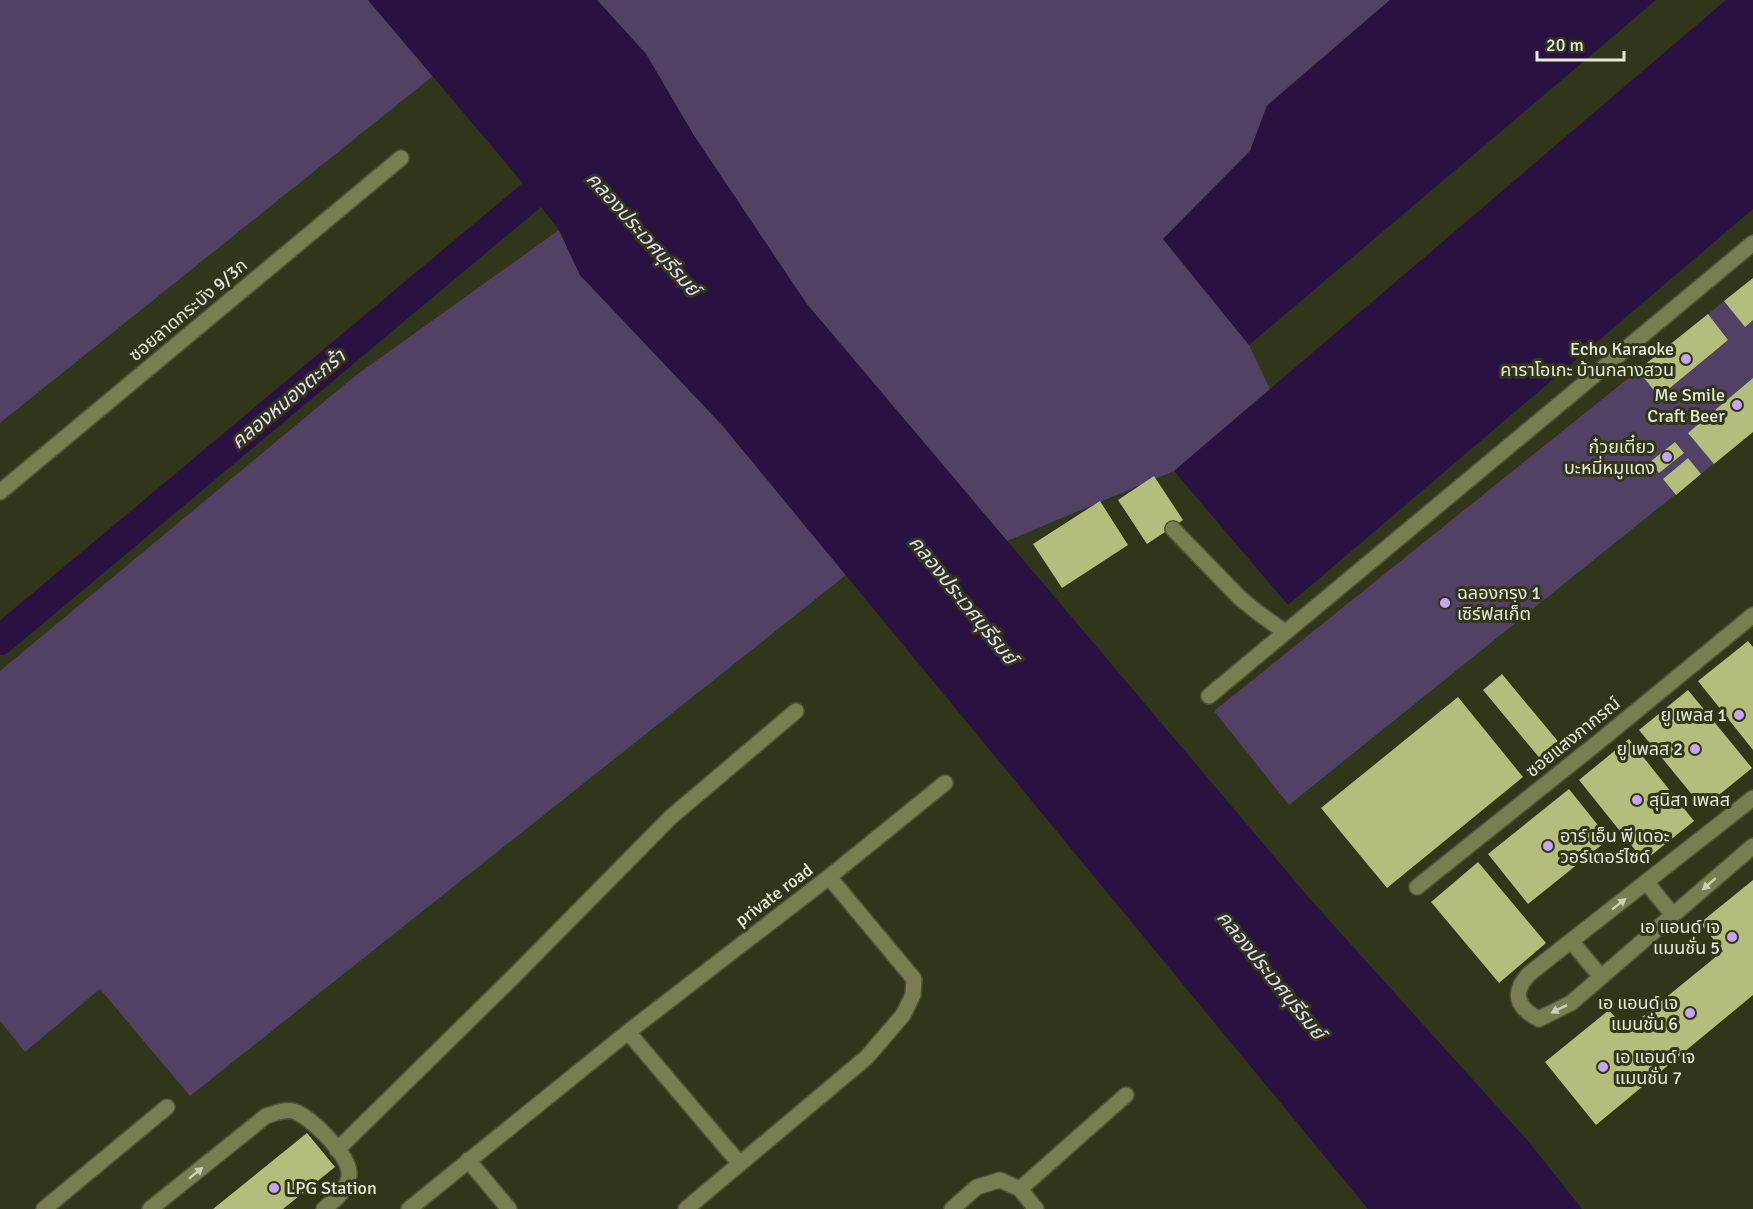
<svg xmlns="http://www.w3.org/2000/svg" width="1753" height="1209" viewBox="0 0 1753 1209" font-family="Signika,'Noto Sans Thai',sans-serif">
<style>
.green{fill:#504165}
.water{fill:#291242}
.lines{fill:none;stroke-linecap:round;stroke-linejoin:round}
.canal{stroke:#291242;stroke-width:30}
.building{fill:#b4bd7c}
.minor-casing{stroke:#4e5239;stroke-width:18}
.minor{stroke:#787e50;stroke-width:15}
.oneway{fill:#cbcfb7}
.poi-dot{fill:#c5a7f1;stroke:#31351a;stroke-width:2}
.labels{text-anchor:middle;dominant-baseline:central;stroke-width:6;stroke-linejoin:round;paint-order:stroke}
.street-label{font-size:18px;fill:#e7ead9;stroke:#31351a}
.poi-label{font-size:18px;fill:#e7ead9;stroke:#31351a;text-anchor:end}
.water-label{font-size:20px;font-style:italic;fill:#e7dafb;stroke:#31351a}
</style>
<rect width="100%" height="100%" fill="#31351a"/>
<!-- green -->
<path class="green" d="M 0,0 L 368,0 L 433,76 L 0,423 Z
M 597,0 L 1390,0 L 1267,105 L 1250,151 L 1163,239 L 1249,345 L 1270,389 L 1174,471 L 1007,541 L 806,303 L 693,134 L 646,54 Z
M 559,230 L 580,275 L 722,425 L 846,575 L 190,1096 L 100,989 L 25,1052 L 0,1021 L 0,671 L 355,376 Z
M 1753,278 L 1753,432 L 1289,805 L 1214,711 Z"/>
<!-- water -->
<path class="water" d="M 368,0 L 597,0 L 646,54 L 693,134 L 806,303 L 1310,899 L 1528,1141 L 1582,1209 L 1368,1209 L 722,425 L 580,275 L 559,230 L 512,170 Z
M 1390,0 L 1656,0 L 1249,345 L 1163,239 L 1250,151 L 1267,106 Z
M 1726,0 L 1753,0 L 1753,209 L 1288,605 L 1174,471 Z"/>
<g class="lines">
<!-- canal -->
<path class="canal" d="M 0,640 L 564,168"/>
</g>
<!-- building -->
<path class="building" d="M 1753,278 L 1753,320 L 1745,327 L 1724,301 Z
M 1708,314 L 1728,340 L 1659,397 L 1638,370 Z
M 1753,378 L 1753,432 L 1714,464 L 1688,433 Z
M 1675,442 L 1684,453 L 1659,473 L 1650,462 Z
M 1688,458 L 1701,474 L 1676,495 L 1663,479 Z
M 1154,476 L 1183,520 L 1147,544 L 1118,500 Z
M 1100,501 L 1128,545 L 1062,588 L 1033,544 Z
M 1748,641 L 1753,647 L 1753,750 L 1698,681 Z
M 1502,674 L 1561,745 L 1542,761 L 1483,690 Z
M 1688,690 L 1752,768 L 1703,808 L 1639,730 Z
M 1458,697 L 1523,777 L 1387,888 L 1321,808 Z
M 1629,739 L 1694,821 L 1644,861 L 1579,780 Z
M 1569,789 L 1609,839 L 1528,904 L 1488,854 Z
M 1478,862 L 1546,943 L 1499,983 L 1431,902 Z
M 1753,880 L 1753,995 L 1596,1125 L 1545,1062 L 1609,1010 L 1626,1030 L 1723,951 L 1700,923 Z
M 307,1133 L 335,1167 L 283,1209 L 213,1209 Z"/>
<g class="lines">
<defs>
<path id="minor" d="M 0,492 L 401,158
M 1173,529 L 1240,598 L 1257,612 L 1285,632
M 1209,696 L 1753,243
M 1753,798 L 1529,974 C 1511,993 1517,1008 1539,1019 L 1571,1003 L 1753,846
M 829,877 L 945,783
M 1646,882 L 1673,915
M 1417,887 L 1601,740 L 1753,615
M 1571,941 L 1601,977
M 628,1032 L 740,1164
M 337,1150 L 514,976 L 671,817 L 796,711
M 468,1160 L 509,1209
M 1020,1189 L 1126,1095
M 44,1209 L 167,1107
M 150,1209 L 266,1116 C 276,1113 284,1109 293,1111 C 310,1116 348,1154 349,1172 C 349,1175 348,1182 346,1185 C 342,1195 332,1202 324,1209
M 409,1209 L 628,1032 L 829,877 L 914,979 L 913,995 L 903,1015 L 867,1057 L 686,1209
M 952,1209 L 977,1187 L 1000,1180 L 1020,1189 L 1036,1209"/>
</defs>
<!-- minor casing -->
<use href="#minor" class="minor-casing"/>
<!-- minor -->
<use href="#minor" class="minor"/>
</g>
<!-- one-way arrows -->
<defs><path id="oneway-solid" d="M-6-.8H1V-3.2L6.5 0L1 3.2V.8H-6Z" transform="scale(1.5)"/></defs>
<g class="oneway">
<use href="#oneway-solid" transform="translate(1709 884) rotate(139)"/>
<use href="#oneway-solid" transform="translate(1619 904) rotate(-38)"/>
<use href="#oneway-solid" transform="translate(1559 1009) rotate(154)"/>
<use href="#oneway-solid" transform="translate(196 1173) rotate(-39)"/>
</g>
<!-- markers -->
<g class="poi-dot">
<circle cx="1686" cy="359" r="6"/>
<circle cx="1737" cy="405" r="6"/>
<circle cx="1667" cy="457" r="6"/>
<circle cx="1445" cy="603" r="6"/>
<circle cx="1739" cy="715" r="6"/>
<circle cx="1695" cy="749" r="6"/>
<circle cx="1637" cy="800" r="6"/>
<circle cx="1548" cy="846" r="6"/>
<circle cx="1732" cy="937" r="6"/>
<circle cx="1690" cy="1013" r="6"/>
<circle cx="1603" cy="1067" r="6"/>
<circle cx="274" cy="1188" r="6"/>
</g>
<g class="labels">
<!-- street labels -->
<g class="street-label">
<text transform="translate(188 310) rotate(-40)">ซอยลาดกระบัง 9/3ก</text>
<text transform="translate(1573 737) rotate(-39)">ซอยแสงภากรณ์</text>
<text transform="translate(774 895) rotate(-37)">private road</text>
</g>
<!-- poi labels -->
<g class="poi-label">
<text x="1674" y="349">Echo Karaoke<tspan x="1674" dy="21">คาราโอเกะ บ้านกลางสวน</tspan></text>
<text x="1725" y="395">Me Smile<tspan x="1725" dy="21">Craft Beer</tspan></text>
<text x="1655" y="447">ก๋วยเตี๋ยว<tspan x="1655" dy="21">บะหมี่หมูแดง</tspan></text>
<text x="1457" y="593" text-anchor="start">ฉลองกรุง 1<tspan x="1457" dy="21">เซิร์ฟสเก็ต</tspan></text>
<text x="1727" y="715">ยู เพลส 1</text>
<text x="1683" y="749">ยู เพลส 2</text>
<text x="1649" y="800" text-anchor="start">สุนิสา เพลส</text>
<text x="1560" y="836" text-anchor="start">อาร์ เอ็น พี เดอะ<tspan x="1560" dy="21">วอร์เตอร์ไซด์</tspan></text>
<text x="1720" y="927">เอ แอนด์ เจ<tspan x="1720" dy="21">แมนชั่น 5</tspan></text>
<text x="1678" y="1003">เอ แอนด์ เจ<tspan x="1678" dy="21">แมนชั่น 6</tspan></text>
<text x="1615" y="1057" text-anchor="start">เอ แอนด์ เจ<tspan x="1615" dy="21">แมนชั่น 7</tspan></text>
<text x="286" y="1188" text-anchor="start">LPG Station</text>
</g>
<!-- water labels -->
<g class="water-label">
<text transform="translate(643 234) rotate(48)">คลองประเวศบุรีรมย์</text>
<text transform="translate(288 399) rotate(-40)">คลองหนองตะกร้า</text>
<text transform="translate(963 600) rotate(51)">คลองประเวศบุรีรมย์</text>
<text transform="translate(1271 975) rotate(51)">คลองประเวศบุรีรมย์</text>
</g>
</g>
<!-- scale -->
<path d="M1537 51v9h87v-9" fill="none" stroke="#e7ead9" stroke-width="3"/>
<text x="1546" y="51" font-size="18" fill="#e7ead9" stroke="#31351a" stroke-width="4.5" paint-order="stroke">20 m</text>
</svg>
